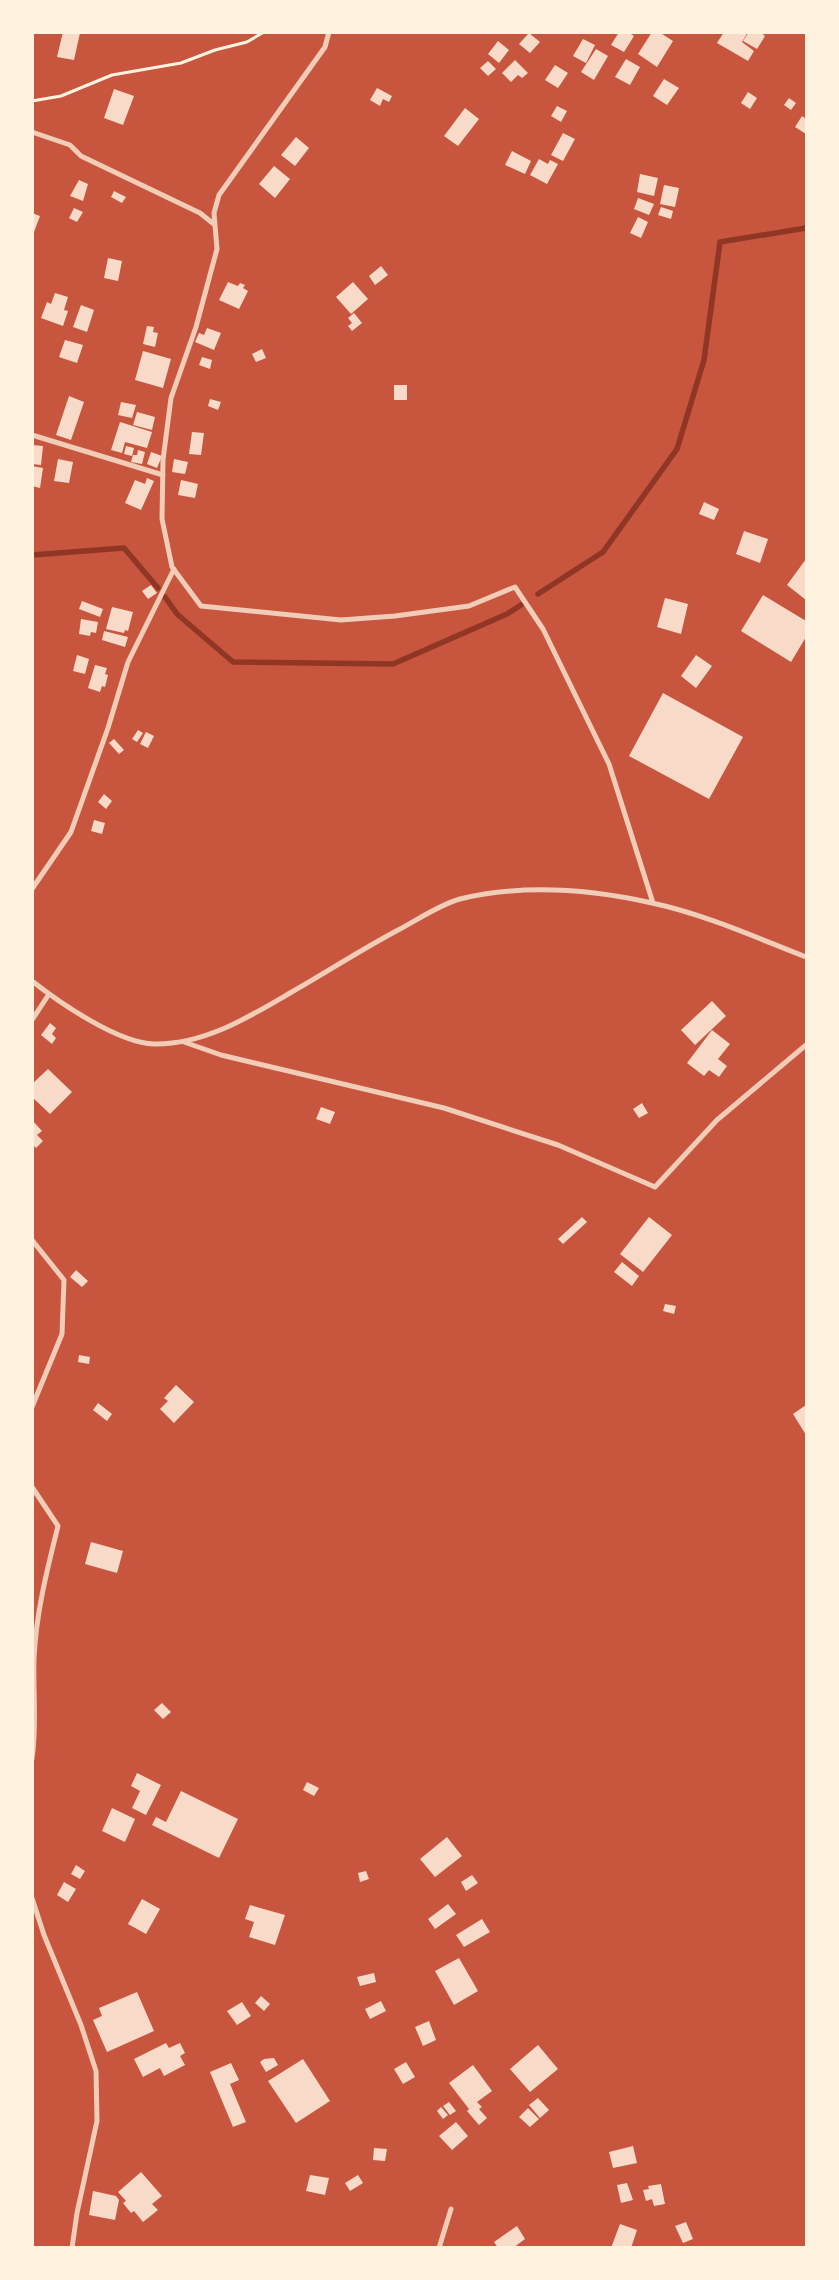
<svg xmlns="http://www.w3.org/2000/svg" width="839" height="2280" viewBox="0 0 839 2280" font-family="Jost,sans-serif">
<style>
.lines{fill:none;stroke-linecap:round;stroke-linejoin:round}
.stream{stroke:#8f3625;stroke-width:5.5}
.building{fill:#f7dbc8}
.path{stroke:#fff3e0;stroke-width:3}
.minor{stroke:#f1ccb7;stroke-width:5}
</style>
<rect width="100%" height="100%" fill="#c8553d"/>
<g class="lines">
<!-- stream -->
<path class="stream" d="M 32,555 L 124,548 L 158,588
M 538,594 L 603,552 L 677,449 L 704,360 L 720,242 L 806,228
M 165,597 L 177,614 L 233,662 L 393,664 L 507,614 L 521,605"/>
</g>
<!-- building -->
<path class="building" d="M 63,32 L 80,33 L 74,60 L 57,57 Z
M 619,32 L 628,32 L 634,36 L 624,52 L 611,45 Z
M 652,32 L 659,32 L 673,41 L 657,67 L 638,54 Z
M 724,32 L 748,32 L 742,42 L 754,51 L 748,61 L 717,43 Z
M 749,32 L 760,32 L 765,36 L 757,49 L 743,41 Z
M 529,33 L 540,42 L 530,53 L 519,44 Z
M 583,39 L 595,45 L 586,63 L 573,56 Z
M 498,41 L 509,50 L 499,63 L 488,54 Z
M 596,49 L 608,56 L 594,80 L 581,72 Z
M 626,59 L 640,67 L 630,85 L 615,77 Z
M 515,60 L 528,73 L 522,78 L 518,75 L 511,82 L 502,73 Z
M 488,61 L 496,69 L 488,76 L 480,68 Z
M 555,65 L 568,73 L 558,88 L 545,80 Z
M 664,79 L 679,88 L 667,105 L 653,96 Z
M 377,88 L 392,96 L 389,102 L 383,99 L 380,106 L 370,100 Z
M 114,89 L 134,96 L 123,125 L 104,118 Z
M 748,92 L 757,98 L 750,109 L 741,103 Z
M 789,98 L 796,103 L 791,110 L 784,105 Z
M 557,106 L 567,111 L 561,122 L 551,116 Z
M 465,108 L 479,119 L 458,146 L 444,136 Z
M 802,116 L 806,119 L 806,134 L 795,127 Z
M 563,133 L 575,139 L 563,161 L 551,155 Z
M 296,137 L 309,148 L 295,166 L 281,155 Z
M 512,151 L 531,161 L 525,174 L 505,165 Z
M 539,159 L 548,164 L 550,160 L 558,164 L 547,184 L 530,175 Z
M 274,166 L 290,179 L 275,198 L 259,184 Z
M 640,174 L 658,178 L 654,196 L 637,192 Z
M 79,180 L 88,184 L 83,201 L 70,196 Z
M 664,185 L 679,188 L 675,207 L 660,204 Z
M 114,191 L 126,197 L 122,203 L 111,197 Z
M 638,198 L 654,204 L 649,215 L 634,209 Z
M 661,207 L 673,211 L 671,219 L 658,215 Z
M 74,208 L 83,212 L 77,222 L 69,218 Z
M 32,213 L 40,216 L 34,232 L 32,231 Z
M 638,217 L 648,222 L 641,238 L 630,233 Z
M 108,258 L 122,261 L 118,281 L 104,278 Z
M 381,266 L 388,275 L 375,285 L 369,276 Z
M 228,282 L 238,286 L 240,283 L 245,285 L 243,288 L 248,291 L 239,309 L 219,300 Z
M 353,282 L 368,299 L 351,314 L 336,297 Z
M 55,293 L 68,297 L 64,310 L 68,311 L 63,326 L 41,318 L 47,302 L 51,304 Z
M 81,305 L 94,310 L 87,332 L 73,327 Z
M 354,313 L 362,323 L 352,331 L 348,326 L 352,323 L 348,318 Z
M 147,326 L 154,327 L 153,332 L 158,333 L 155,347 L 143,344 Z
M 207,328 L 221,333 L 214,350 L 195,342 L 199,333 L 204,335 Z
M 65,340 L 83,345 L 77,363 L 59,357 Z
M 262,349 L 266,358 L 256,362 L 252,354 Z
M 143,351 L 171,359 L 163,388 L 135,380 Z
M 202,357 L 212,360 L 210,369 L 199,365 Z
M 394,385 L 407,385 L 407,400 L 394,400 Z
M 69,396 L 84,402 L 71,440 L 56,435 Z
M 210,399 L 221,402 L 218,410 L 208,406 Z
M 121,402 L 136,405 L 132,418 L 118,415 Z
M 137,412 L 155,417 L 152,430 L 133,425 Z
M 120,422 L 152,432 L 147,448 L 125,442 L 122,453 L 111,450 Z
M 192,432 L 204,433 L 201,455 L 189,454 Z
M 32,445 L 43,446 L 41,465 L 32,464 Z
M 126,446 L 134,448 L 132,456 L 124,454 Z
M 138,450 L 145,452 L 142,464 L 131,462 L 133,455 L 137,455 Z
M 151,452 L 162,456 L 157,468 L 147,464 Z
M 58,459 L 73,462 L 69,483 L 54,481 Z
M 174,459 L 188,462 L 185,474 L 172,472 Z
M 32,466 L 43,468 L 40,488 L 32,486 Z
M 147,478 L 154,481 L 141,510 L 125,503 L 135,480 L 145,484 Z
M 181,480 L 198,484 L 195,498 L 178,495 Z
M 704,502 L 719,509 L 714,520 L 699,514 Z
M 744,531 L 768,539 L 760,563 L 736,554 Z
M 806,559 L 806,600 L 787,585 Z
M 151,585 L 157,593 L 148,599 L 142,591 Z
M 763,595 L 806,621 L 806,637 L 791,662 L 741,631 Z
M 665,598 L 688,604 L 681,634 L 657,627 Z
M 82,601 L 103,609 L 100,617 L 79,609 Z
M 112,607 L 133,612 L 128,631 L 125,630 L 124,633 L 106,629 Z
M 81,619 L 98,622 L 96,633 L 91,632 L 90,636 L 79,634 Z
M 104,631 L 128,637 L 125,647 L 102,640 Z
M 77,655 L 89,659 L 85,674 L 73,671 Z
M 696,655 L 712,666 L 696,688 L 681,676 Z
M 95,665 L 107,668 L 105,674 L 108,675 L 105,687 L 102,686 L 100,692 L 88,688 Z
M 663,693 L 743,737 L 709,799 L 629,756 Z
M 138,730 L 143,733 L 137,742 L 132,739 Z
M 146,732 L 154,736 L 148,748 L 140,744 Z
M 114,739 L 124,750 L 119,754 L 109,743 Z
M 104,794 L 112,801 L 106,809 L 98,802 Z
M 94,820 L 105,823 L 102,834 L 91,831 Z
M 712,1001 L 726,1016 L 695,1045 L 681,1030 Z
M 50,1023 L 56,1028 L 52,1034 L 56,1038 L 52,1044 L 41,1035 Z
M 712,1030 L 730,1044 L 718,1059 L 727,1066 L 719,1077 L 709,1070 L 704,1076 L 687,1063 Z
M 48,1069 L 72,1092 L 50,1114 L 32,1097 L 32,1084 Z
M 642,1103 L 648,1113 L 639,1118 L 633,1109 Z
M 321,1107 L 335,1112 L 330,1124 L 316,1119 Z
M 32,1120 L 42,1131 L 37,1135 L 43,1141 L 36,1148 L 32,1144 Z
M 582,1217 L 587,1222 L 563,1244 L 558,1239 Z
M 649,1217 L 672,1235 L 643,1272 L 620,1254 Z
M 622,1262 L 639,1276 L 632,1286 L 614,1272 Z
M 76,1270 L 88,1281 L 82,1287 L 70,1277 Z
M 665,1304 L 676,1306 L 674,1314 L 663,1311 Z
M 79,1355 L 90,1357 L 89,1364 L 78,1362 Z
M 176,1385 L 194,1402 L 174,1423 L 160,1409 L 168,1401 L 164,1398 Z
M 98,1403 L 112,1414 L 107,1421 L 93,1410 Z
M 806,1405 L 806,1435 L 793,1414 Z
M 91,1542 L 123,1551 L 117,1573 L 85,1564 Z
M 162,1703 L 171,1712 L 163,1719 L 154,1710 Z
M 137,1773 L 161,1785 L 146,1815 L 132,1808 L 140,1791 L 131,1786 Z
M 307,1782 L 319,1788 L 314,1796 L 303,1790 Z
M 181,1791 L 238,1819 L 219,1858 L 152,1825 L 156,1817 L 166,1822 Z
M 112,1808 L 135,1819 L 125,1842 L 102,1831 Z
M 447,1837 L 462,1856 L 435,1877 L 420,1859 Z
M 76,1865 L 85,1871 L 80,1879 L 71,1874 Z
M 366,1871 L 369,1879 L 360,1882 L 358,1873 Z
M 472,1875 L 478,1883 L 466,1891 L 461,1882 Z
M 64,1882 L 76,1889 L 68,1902 L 57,1895 Z
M 142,1899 L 160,1909 L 146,1934 L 128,1924 Z
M 448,1904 L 456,1914 L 435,1929 L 428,1919 Z
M 250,1905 L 285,1915 L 275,1945 L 249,1937 L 254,1922 L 245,1919 Z
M 482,1919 L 490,1932 L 464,1947 L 456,1935 Z
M 459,1958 L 478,1991 L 454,2005 L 435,1971 Z
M 374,1973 L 376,1982 L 360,1986 L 357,1977 Z
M 137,1992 L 154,2031 L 107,2052 L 93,2020 L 102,2016 L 99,2008 Z
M 261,1996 L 270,2004 L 264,2011 L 255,2003 Z
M 381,2001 L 386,2011 L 370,2019 L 365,2009 Z
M 242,2002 L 251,2016 L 237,2025 L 227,2011 Z
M 429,2021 L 436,2040 L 423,2046 L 415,2027 Z
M 166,2043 L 169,2048 L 180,2043 L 185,2053 L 180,2056 L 185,2065 L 164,2076 L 160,2068 L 143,2077 L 134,2059 Z
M 538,2045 L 558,2069 L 530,2092 L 510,2069 Z
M 274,2058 L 278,2065 L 266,2072 L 260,2062 L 264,2059 Z
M 303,2059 L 330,2101 L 296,2123 L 268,2081 Z
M 406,2062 L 415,2077 L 403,2084 L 394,2069 Z
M 231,2063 L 239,2080 L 230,2084 L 246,2122 L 233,2127 L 210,2072 Z
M 473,2065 L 492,2091 L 477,2102 L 482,2107 L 479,2109 L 487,2118 L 479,2125 L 467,2111 L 476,2103 L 469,2109 L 449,2083 Z
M 538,2098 L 549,2110 L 540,2118 L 529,2105 Z
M 449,2102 L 456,2111 L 450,2115 L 443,2106 Z
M 441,2107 L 448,2115 L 443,2119 L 437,2111 Z
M 528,2108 L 539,2119 L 530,2127 L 519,2117 Z
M 456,2122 L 468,2136 L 452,2150 L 439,2136 Z
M 633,2146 L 637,2163 L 613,2168 L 609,2152 Z
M 374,2148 L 387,2149 L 385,2161 L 373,2160 Z
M 141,2172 L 162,2196 L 152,2204 L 158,2210 L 143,2222 L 134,2211 L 131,2213 L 123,2203 L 126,2201 L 118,2192 Z
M 310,2175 L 329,2178 L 325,2195 L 306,2191 Z
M 358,2175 L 363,2183 L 350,2191 L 345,2183 Z
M 627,2183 L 633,2200 L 621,2203 L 617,2185 Z
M 661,2184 L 665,2204 L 654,2206 L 652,2199 L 646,2201 L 643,2190 L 649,2189 L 648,2186 Z
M 93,2191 L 116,2196 L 119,2200 L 115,2220 L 89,2215 Z
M 686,2222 L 693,2239 L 683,2243 L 675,2226 Z
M 620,2224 L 637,2230 L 631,2248 L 611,2248 Z
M 517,2226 L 525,2239 L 513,2248 L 498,2248 L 494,2242 Z"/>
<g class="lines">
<!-- path -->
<path class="path" d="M 32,101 L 61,96 L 112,75 L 181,63 L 215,50 L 247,42 L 264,32"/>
<!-- minor -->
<path class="minor" d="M 329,32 L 325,47 L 219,195 L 214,213 L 217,249 L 196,327 L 171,398 L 163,460 L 162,519 L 172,567 L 201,606 L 341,620 L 395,616 L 469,606 L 515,587 L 543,629 L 609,764 L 653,903
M 32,132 L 70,145 L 81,156 L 200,213 L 215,225
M 32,435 L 163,475
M 32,889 L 71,832 L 108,728 L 128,662 L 174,569
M 32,981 C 60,1003 118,1043 154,1044 C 204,1045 249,1017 290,993 C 327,972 362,949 400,929 C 417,920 441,904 460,899 C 522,884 589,889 652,903 C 704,914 757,938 806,957
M 32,1020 L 49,994
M 184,1042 L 221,1055 L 444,1108 L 558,1145 L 655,1187 L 717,1120 L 806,1045
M 32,1240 L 64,1280 L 62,1334 L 32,1407
M 32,1487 L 58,1526 C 47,1570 36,1613 34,1659 C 33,1692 37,1726 32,1759
M 32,1898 L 44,1935 L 81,2025 L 96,2071 L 97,2121 L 77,2213 L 72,2248
M 439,2248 L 451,2209"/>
</g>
<!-- border -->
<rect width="839" height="2280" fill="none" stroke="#fff3e0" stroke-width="68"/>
</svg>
